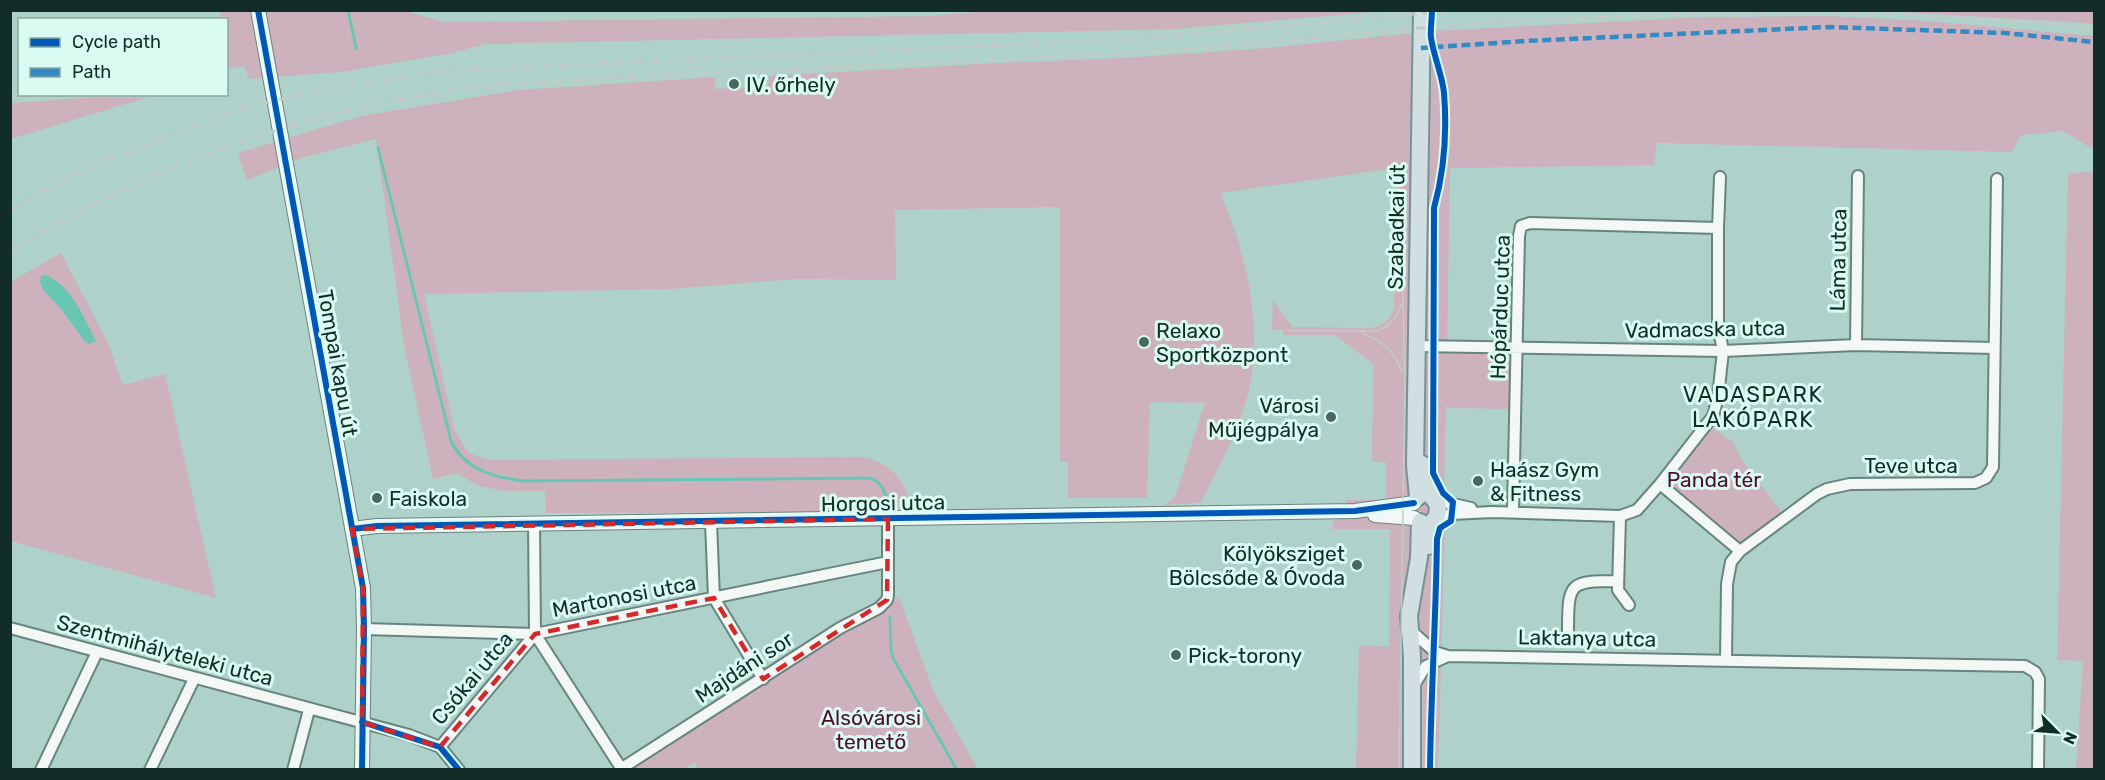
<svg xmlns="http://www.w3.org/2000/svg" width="2105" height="780" viewBox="0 0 2105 780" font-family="Rubik,sans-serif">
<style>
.green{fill:#cdb2bd}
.water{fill:#68c6b3}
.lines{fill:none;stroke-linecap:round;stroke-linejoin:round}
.stream{stroke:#68c6b3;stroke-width:3}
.minor-casing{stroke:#67847e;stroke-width:14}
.tertiary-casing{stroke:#67847e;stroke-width:16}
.primary-casing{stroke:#739496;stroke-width:20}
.minor{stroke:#f3f8f7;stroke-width:10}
.tertiary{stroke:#f3f8f7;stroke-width:14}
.primary{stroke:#d1dfe2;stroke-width:16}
.tram{stroke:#c1ccc9;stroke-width:1.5}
.rail{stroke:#c1ccc9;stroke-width:3;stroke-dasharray:12 6;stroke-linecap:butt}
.quiet{stroke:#348ac2;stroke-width:4.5;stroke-dasharray:9 4.5;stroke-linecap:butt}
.cycleway-casing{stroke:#dafbf2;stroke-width:10}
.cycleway{stroke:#0057b8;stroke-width:6}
.marked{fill:none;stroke:#d62828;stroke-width:4.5;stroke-dasharray:12 8;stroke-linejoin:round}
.poi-dot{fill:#496760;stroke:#dafbf2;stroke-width:2}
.labels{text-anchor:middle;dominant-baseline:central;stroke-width:6;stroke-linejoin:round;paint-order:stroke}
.poi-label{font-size:21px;fill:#122d27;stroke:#dafbf2;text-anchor:start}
.street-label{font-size:21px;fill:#122d27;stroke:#dafbf2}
.park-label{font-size:21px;fill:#4f0c2b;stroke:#dafbf2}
.neighbourhood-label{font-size:22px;letter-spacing:1.5px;fill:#122d27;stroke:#dafbf2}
</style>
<rect width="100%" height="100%" fill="#aed2c9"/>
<!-- green -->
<path class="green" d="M 1003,10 L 1385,11 L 1176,29 L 486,44 L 447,54 L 341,72 L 249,79 L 244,66 L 227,69 L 226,20 L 222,19 L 220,11 L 411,11 L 412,13 L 444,22 L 926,16 Z
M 1882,11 L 2094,11 L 2094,25 L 2085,23 Z
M 1828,16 L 1928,21 L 2094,36 L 2094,150 L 2063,131 L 2022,135 L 2011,152 L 1657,143 L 1654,165 L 1450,168 L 1447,349 L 1499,352 L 1511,363 L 1510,409 L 1451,408 L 1446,406 L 1444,491 L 1457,500 L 1455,526 L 1445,526 L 1438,769 L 1356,769 L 1359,645 L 1389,647 L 1390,529 L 1332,529 L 1333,520 L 1347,518 L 1346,500 L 1386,500 L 1386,462 L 1372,462 L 1373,364 L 1335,335 L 1283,335 L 1283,330 L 1272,330 L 1273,300 L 1292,327 L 1372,328 C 1383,325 1390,321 1394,309 L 1396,168 L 1220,193 C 1247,252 1265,333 1247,398 C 1236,435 1218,469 1200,503 L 1164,505 L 1175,497 L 1205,403 L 1150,402 L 1147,498 L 1068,498 L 1068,462 L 1060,462 L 1060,207 L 895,210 L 896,280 L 797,279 L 671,289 L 424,294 L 455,432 L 469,453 L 488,460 L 863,457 C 886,461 907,480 908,500 L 914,500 L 913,512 L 546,513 L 545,491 L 506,491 L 478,486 L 457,473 L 433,479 L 404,345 L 376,139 L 301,158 L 247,180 L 238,153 L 361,116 L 517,90 L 715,77 L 715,89 L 768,86 L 769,76 L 996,63 L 1123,58 L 1267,48 L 1432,31 L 1702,17 Z
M 149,97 L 11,139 L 11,103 L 84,98 Z
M 2094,172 L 2094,769 L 2076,770 L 2083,661 L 2057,660 L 2068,173 Z
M 61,253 L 108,343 L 123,385 L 165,374 L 216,598 L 11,541 L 10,282 Z
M 1710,426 L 1733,442 L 1742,460 L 1784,515 L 1742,543 L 1736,541 L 1674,490 L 1670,485 L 1670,480 Z
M 899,597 L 934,692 L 978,769 L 699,770 L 695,763 L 683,769 L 631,770 L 856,624 L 879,616 Z"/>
<!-- water -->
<path class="water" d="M 46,275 C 72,287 83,316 96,341 L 89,344 L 85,342 L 62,310 L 44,291 L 40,283 L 41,276 Z"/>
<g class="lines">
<!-- stream -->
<path class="stream" d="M 348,10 L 356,48
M 378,148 L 451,441 C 465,470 493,477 523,481 L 869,478 C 882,481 886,493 888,505
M 890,617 L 891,650 L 893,658 L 957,770"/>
<defs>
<path id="minor" d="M 1856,345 L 1858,176
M 1417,346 L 1723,351 L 1856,345 L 1994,348
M 1660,484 L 1740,551
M 1435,500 L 1471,508
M 1513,512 L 1519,236 L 1521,226 L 1530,223 L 1718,228
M 1620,516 L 1618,590 L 1629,605
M 1436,518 L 1452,514 L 1492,512 L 1620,516 L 1637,510 L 1660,484 L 1713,416 L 1718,397 L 1723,351 L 1718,324 L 1718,228 L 1720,177
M 711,522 L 714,598 L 763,679
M 534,523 L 535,634 L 621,768
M 10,628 L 409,735 L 440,747 L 459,770
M 364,629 L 535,634 L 888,562
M 1568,632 C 1568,582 1569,581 1618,581
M 1416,635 L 1435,652 L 1448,656 L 2025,666 L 2035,672 L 2039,679 L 2038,770
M 1726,660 L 1727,584 L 1731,562 L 1740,551 L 1817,494 L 1827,489 L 1850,484 L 1975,483 L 1986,478 L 1993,467 L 1997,179
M 1414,685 L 1426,666 L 1448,656
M 440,747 L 535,634
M 41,770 L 97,652
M 150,770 L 194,679
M 293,770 L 309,710
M 619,770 L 840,628 L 879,608 L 887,600 L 888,596 L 888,519"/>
<path id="tertiary" d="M 258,10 L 363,588 L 364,629 L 362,770
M 1375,515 L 1414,518
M 352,529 L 377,526 L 1355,511 L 1414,503"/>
<path id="primary" d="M 1422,464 L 1432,497 L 1437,503 L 1438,510 L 1436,518 L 1433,521 L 1428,546
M 1418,497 L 1415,465 L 1422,10
M 1412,770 L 1412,657 L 1409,616 L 1419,558 L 1420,522"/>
</defs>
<!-- minor casing -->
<use href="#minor" class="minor-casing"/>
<!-- tertiary casing -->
<use href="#tertiary" class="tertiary-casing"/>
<!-- primary casing -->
<use href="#primary" class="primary-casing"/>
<!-- minor -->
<use href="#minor" class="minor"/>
<!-- tertiary -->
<use href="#tertiary" class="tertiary"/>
<!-- primary -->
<use href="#primary" class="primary"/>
<!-- tram -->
<path class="tram" d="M 1287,331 L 1376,331 C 1390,327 1397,318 1401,304
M 1363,334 C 1383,341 1395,352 1402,372
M 1399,770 L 1405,386 L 1401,195"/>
<!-- rail -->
<path class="rail" d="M 10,96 L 76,94
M 10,211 L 54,185 L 100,162 L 245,108 L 310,92 L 429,73 L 465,70 L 1155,38 L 1458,10
M 10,252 C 161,157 333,102 510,83 L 1156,52 L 1478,23 L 1746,11 L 1906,14 L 2045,23 L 2094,30"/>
<!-- quiet -->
<path class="quiet" d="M 1421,48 L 1526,41 L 1829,27 L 2005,33 L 2094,42"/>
<defs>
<path id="cycleway" d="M 258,10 L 363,588 L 364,629 L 362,770
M 352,529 L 377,526 L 1355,511 L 1414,503
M 362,722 L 440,747 L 459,770
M 1430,770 C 1431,692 1436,616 1437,539 L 1440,528 L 1451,521 L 1453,502 L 1443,493 L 1433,473 L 1434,208 C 1444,172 1447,130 1444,93 C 1442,74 1434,57 1431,38 C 1430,30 1432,19 1432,10"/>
</defs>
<!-- cycleway casing -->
<use href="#cycleway" class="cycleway-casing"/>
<!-- cycleway -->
<use href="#cycleway" class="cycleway"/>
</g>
<!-- marked area -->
<path class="marked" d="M 888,519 L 887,600 L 763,679 L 714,598 L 535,634 L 440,747 L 362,722 L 363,588 L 352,529 Z"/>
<!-- markers -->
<g class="poi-dot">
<circle cx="734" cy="84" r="6"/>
<circle cx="1144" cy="342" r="6"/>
<circle cx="1331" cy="417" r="6"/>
<circle cx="1478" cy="481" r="6"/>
<circle cx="377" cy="498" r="6"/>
<circle cx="1357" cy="565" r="6"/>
<circle cx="1176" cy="655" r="6"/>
</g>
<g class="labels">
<!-- poi labels -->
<g class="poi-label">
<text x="746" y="84">IV. őrhely</text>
<text x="1156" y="330">Relaxo<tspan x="1156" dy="24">Sportközpont</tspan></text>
<text x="1319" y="405" text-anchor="end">Városi<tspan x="1319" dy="24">Műjégpálya</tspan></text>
<text x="1490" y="469">Haász Gym<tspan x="1490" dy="24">&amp; Fitness</tspan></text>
<text x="389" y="498">Faiskola</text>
<text x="1345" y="553" text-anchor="end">Kölyöksziget<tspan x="1345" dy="24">Bölcsőde &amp; Óvoda</tspan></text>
<text x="1188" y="655">Pick-torony</text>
</g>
<!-- street labels -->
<g class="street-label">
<text transform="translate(1396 227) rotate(-89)">Szabadkai út</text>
<text transform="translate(1838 260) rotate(-89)">Láma utca</text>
<text transform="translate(1500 307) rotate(-88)">Hópárduc utca</text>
<text transform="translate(1705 329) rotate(-1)">Vadmacska utca</text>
<text transform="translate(338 363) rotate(80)">Tompai kapu út</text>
<text x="1911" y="465">Teve utca</text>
<text transform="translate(883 503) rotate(-1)">Horgosi utca</text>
<text transform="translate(624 596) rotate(-11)">Martonosi utca</text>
<text transform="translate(1587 638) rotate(1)">Laktanya utca</text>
<text transform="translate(165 650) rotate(15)">Szentmihályteleki utca</text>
<text transform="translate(744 667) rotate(-33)">Majdáni sor</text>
<text transform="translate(472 678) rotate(-50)">Csókai utca</text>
</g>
<!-- park labels -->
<g class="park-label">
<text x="1714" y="479">Panda tér</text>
<text x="871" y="717">Alsóvárosi<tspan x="871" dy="24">temető</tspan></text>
</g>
<!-- neighbourhood labels -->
<g class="neighbourhood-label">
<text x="1753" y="394">VADASPARK<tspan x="1753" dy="25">LAKÓPARK</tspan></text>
</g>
</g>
<!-- border -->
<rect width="2105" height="780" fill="none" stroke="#122d27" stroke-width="24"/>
<!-- legend -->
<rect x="18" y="18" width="210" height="78" fill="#dafbf2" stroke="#8aa9a1" stroke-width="1.5"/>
<rect x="30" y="38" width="30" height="9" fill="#0057b8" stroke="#8aa9a1" stroke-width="1.5"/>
<text x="72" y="48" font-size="18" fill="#122d27">Cycle path</text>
<rect x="30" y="68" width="30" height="9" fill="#348ac2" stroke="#8aa9a1" stroke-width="1.5"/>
<text x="72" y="78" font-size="18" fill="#122d27">Path</text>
<!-- north arrow -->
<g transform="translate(2057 732) rotate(115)" stroke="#dafbf2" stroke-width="4.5" paint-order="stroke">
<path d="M0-4.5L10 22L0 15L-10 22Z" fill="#122d27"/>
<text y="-9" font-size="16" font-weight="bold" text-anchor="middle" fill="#122d27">N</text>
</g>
</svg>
